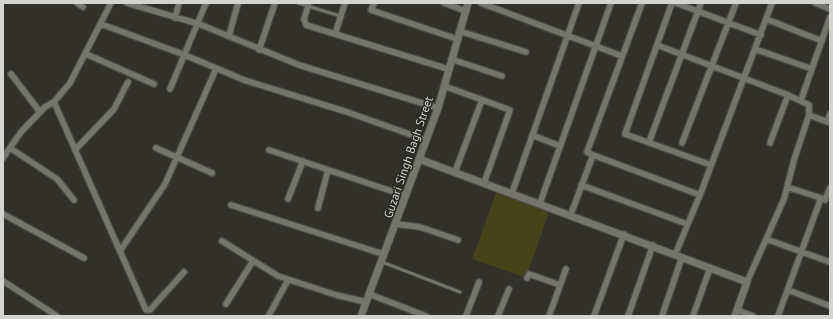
<svg xmlns="http://www.w3.org/2000/svg" width="833" height="319" viewBox="0 0 833 319" font-family="'PT Sans',sans-serif">
<style>
.green{fill:#454319}
.lines{fill:none;stroke-linecap:round;stroke-linejoin:round}
.service-casing{stroke:#4d4c48;stroke-width:4.5}
.minor-casing{stroke:#4d4c48;stroke-width:8}
.tertiary-casing{stroke:#4d4c48;stroke-width:9}
.service{stroke:#75756e;stroke-width:2.5}
.minor{stroke:#75756e;stroke-width:5.5}
.tertiary{stroke:#75756e;stroke-width:7}
.labels{text-anchor:middle;dominant-baseline:central;stroke-width:3;stroke-linejoin:round;paint-order:stroke}
.street-label{font-size:12px;fill:#d3d3d0;stroke:#272721}
</style>
<rect width="100%" height="100%" fill="#31302b"/>
<!-- green -->
<path class="green" d="M 498,188 L 551,207 L 526,278 L 472,259 Z"/>
<g class="lines">
<defs>
<path id="service" d="M 298,3 L 340,16
M 382,262 L 460,292"/>
<path id="minor" d="M 77,3 L 83,7
M 127,3 L 199,24 L 299,65 L 438,108
M 309,3 L 304,19 L 306,25 L 448,69
M 374,3 L 371,10 L 457,39
M 444,3 L 465,11
M 481,3 L 622,56
M 672,3 L 625,134 L 711,165
M 676,3 L 761,35
M 815,3 L 830,9
M 175,18 L 179,3
M 766,19 L 822,41
M 101,24 L 185,55 L 244,80 L 347,112 L 426,140
M 459,31 L 526,52
M 335,34 L 345,3
M 229,36 L 238,3
M 657,45 L 788,95 L 809,105 L 809,115 L 794,160 L 784,199 L 747,282
M 755,49 L 812,69
M 259,50 L 275,3
M 86,54 L 154,84
M 451,59 L 502,76
M 11,74 L 40,112
M 444,86 L 510,110 L 484,183
M 170,89 L 206,3
M 801,100 L 830,17
M 54,102 L 146,310 L 150,310 L 184,272
M 809,115 L 830,123
M 827,122 L 830,114
M 532,135 L 560,146
M 649,142 L 701,3
M 682,143 L 736,3
M 770,143 L 788,95
M 10,148 L 57,179 L 74,200
M 156,148 L 212,173
M 75,150 L 114,109 L 128,82
M 269,150 L 406,196
M 593,155 L 700,195
M 3,158 L 21,132 L 45,107 L 54,102 L 70,83 L 111,3
M 455,172 L 482,100
M 581,185 L 687,224
M 787,187 L 821,198
M 512,193 L 579,3
M 288,199 L 303,161
M 540,203 L 611,3
M 231,205 L 383,254
M 318,208 L 328,170
M 3,214 L 84,258
M 571,214 L 593,155 L 587,152 L 642,3
M 396,224 L 420,227 L 458,240
M 766,239 L 830,262
M 222,241 L 278,276 L 336,295 L 366,302
M 677,250 L 700,195 L 772,3
M 120,251 L 165,184 L 216,69
M 527,278 L 529,274 L 560,285
M 3,281 L 57,316
M 788,290 L 830,306
M 369,294 L 426,316
M 226,304 L 253,261
M 737,310 L 753,316
M 269,315 L 288,280
M 466,316 L 479,282
M 498,316 L 509,289
M 549,316 L 566,269
M 594,316 L 624,234
M 628,316 L 653,245
M 662,316 L 682,257
M 693,316 L 710,268
M 778,316 L 821,198 L 825,200 L 830,188"/>
<path id="tertiary" d="M 419,159 L 747,282 L 735,316
M 361,316 L 438,108 L 468,3"/>
</defs>
<!-- service casing -->
<use href="#service" class="service-casing"/>
<!-- minor casing -->
<use href="#minor" class="minor-casing"/>
<!-- tertiary casing -->
<use href="#tertiary" class="tertiary-casing"/>
<!-- service -->
<use href="#service" class="service"/>
<!-- minor -->
<use href="#minor" class="minor"/>
<!-- tertiary -->
<use href="#tertiary" class="tertiary"/>
</g>
<g class="labels">
<!-- street labels -->
<g class="street-label">
<text transform="translate(408 157) rotate(-71)">Guzari Singh Bagh Street</text>
</g>
</g>
<!-- border -->
<rect width="833" height="319" fill="none" stroke="#d3d3d0" stroke-width="8"/>
</svg>
